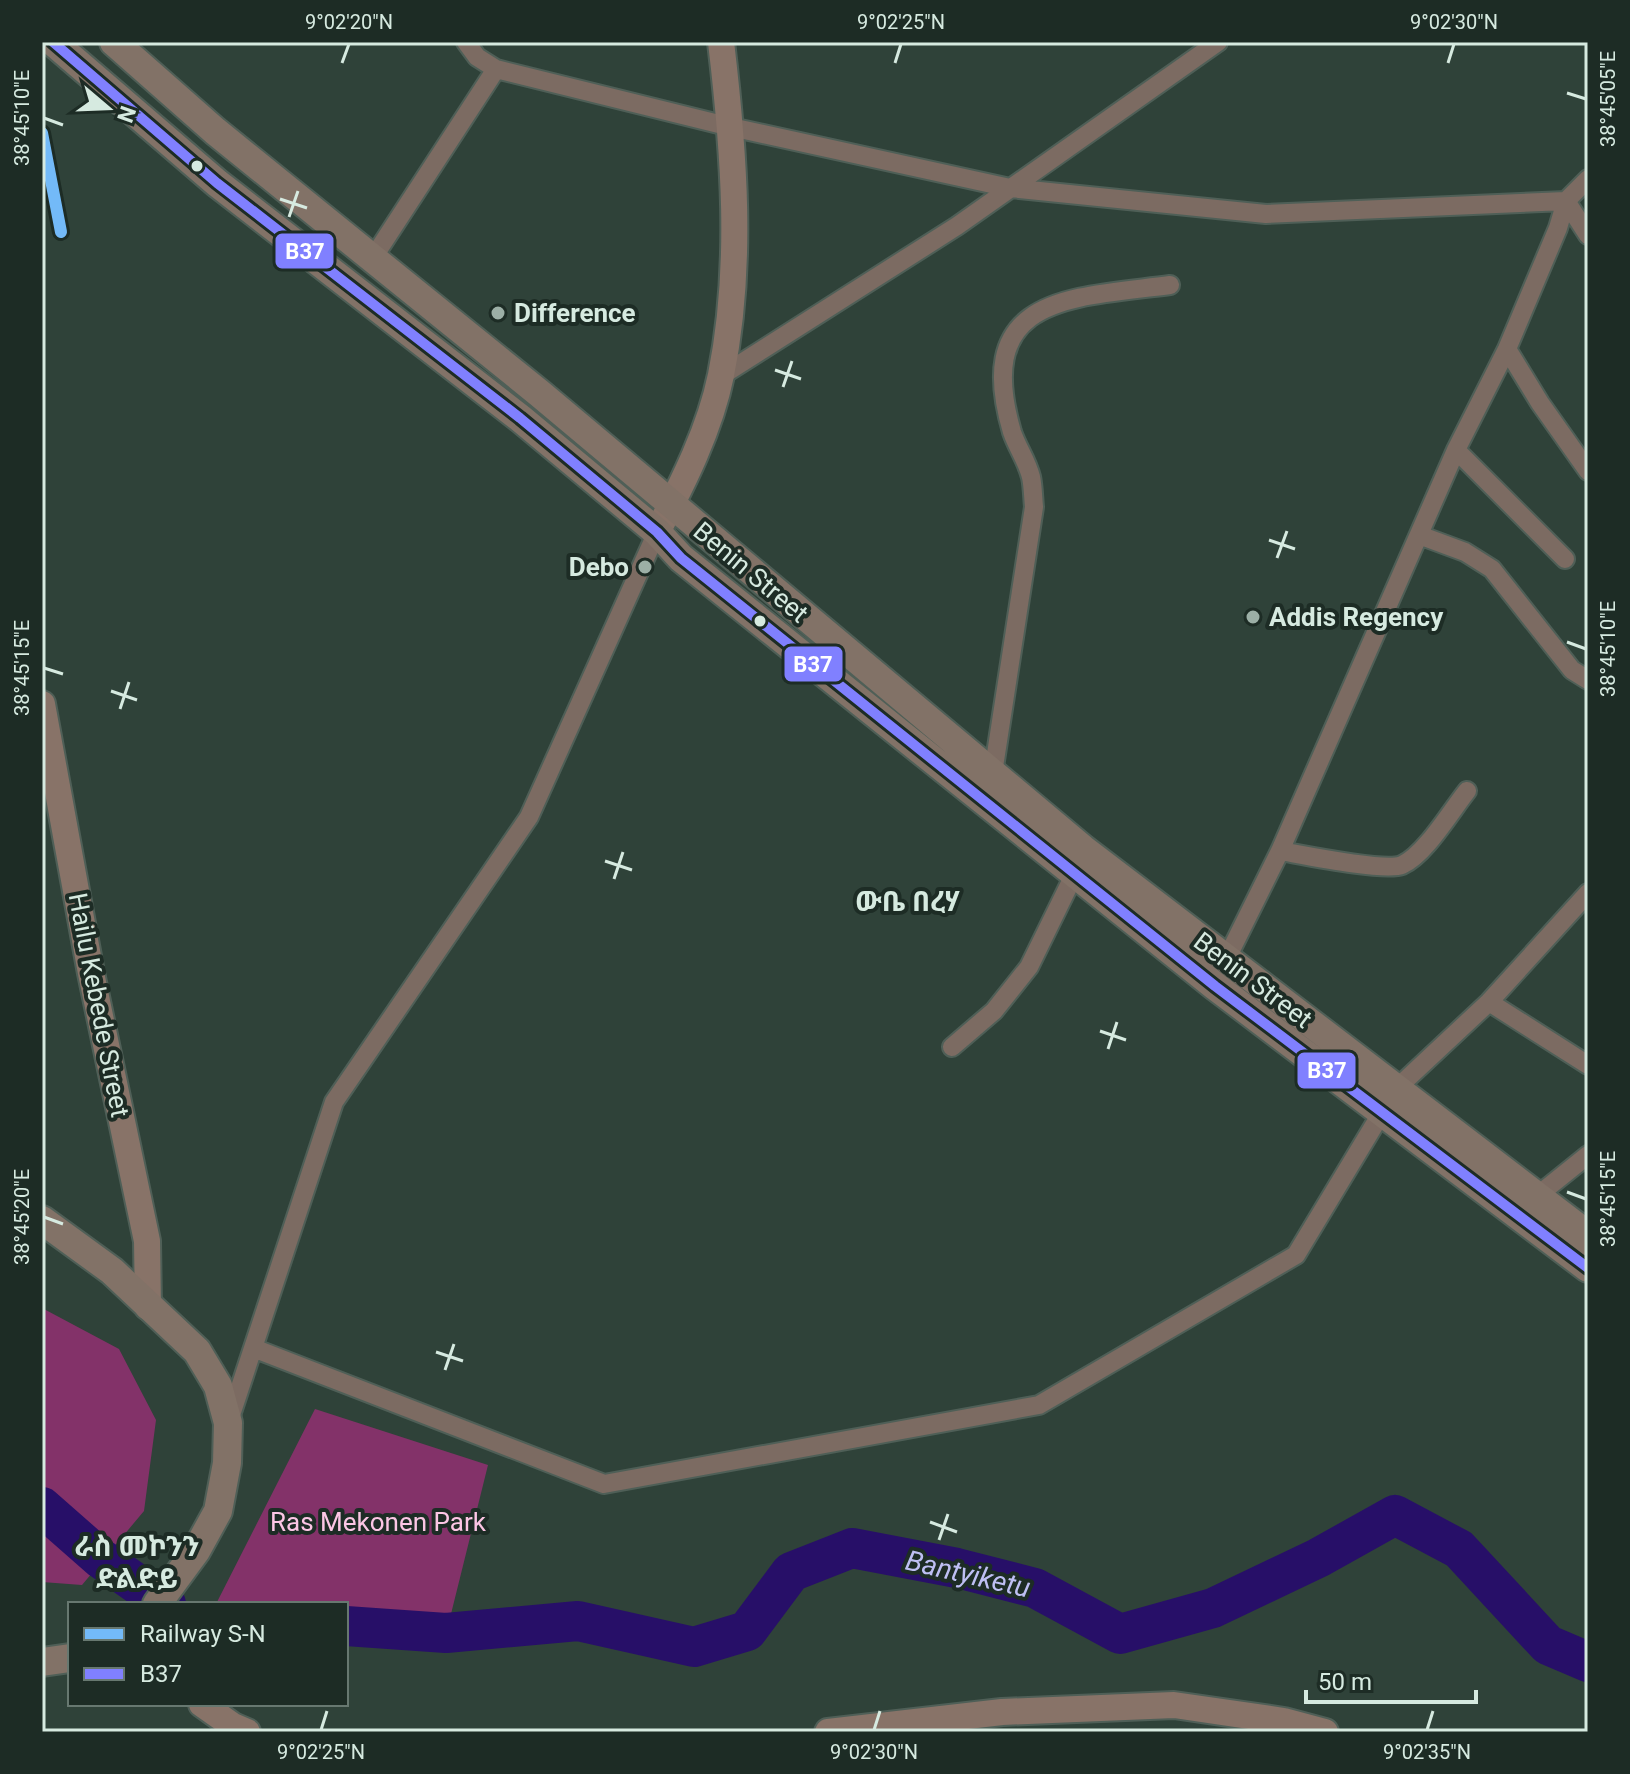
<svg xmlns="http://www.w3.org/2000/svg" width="1630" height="1774" viewBox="0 0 1630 1774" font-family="Roboto,'Noto Sans Ethiopic',sans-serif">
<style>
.green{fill:#833269}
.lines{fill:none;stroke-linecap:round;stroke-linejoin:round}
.river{stroke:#270f68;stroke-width:40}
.street-casing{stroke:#4f5f57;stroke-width:22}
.secondary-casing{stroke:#4f5f57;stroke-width:30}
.primary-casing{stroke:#4f5f57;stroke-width:32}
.street{stroke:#7c6b62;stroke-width:18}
.secondary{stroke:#887368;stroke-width:26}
.primary{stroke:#827267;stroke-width:28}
.bus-1-casing{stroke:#1d2c25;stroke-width:16}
.bus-1{stroke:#8080ff;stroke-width:10}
.rail-1-casing{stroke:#1d2c25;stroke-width:18}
.rail-1{stroke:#73baf8;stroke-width:12}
.ticks{fill:none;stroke:#d6eae0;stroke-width:3}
.bus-dot{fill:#d6eae0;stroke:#1d2c25;stroke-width:3}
.poi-dot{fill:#9cafa6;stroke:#1d2c25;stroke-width:3}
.labels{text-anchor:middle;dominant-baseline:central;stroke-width:8;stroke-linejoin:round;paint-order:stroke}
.poi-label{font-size:26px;font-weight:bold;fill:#d6eae0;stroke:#1d2c25;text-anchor:start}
.street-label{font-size:26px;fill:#d6eae0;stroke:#1d2c25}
.park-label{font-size:26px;fill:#fcc6e5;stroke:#1d2c25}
.neighbourhood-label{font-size:28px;font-weight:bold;fill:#d6eae0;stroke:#1d2c25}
.water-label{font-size:28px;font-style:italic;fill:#bebff3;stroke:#1d2c25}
.line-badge{stroke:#1d2c25;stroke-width:3}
.badge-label{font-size:22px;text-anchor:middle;font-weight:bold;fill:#fff}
.neatline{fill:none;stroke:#d6eae0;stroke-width:3}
.ticks-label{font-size:20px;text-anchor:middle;fill:#d6eae0}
</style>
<rect width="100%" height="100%" fill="#2f4239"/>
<!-- green -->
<path class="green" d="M 42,1308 L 119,1349 L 156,1420 L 144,1511 L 82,1585 L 42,1582 Z
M 315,1409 L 488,1465 L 450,1618 L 346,1615 L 346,1604 L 216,1604 Z"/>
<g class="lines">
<!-- river -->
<path class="river" d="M 42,1507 L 100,1558 L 166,1604
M 346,1626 L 446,1633 L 578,1621 L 694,1647 L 747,1631 L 791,1572 L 852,1548 L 957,1568 L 1035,1588 L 1120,1634 L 1213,1608 L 1318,1558 L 1395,1515 L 1459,1549 L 1548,1645 L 1588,1662"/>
<defs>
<path id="street" d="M 466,42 L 477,57 L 496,69
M 1566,201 L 1588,235
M 373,258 L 496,69 L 731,127 L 1010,188 L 1266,214 L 1566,201
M 1507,349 L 1540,403 L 1588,471
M 721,376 L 957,226 L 1218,42
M 1456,450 L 1565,559
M 1419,535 L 1465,552 L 1492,569 L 1572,670 L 1588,680
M 992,780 L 1034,507 C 1033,497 1033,486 1031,477 C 1027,461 1017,447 1012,432 C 972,295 1071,298 1170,285
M 1280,851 C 1303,855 1385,872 1402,865 C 1425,855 1451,811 1467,791
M 1226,960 L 1280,851 L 1456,450 L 1507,349 L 1558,228 L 1566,201 L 1588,179
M 1489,1002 L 1588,1065
M 952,1047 L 994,1011 L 1029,967 L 1078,867
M 1533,1202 L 1537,1196 L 1588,1155
M 253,1348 L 604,1484 L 1039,1405 L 1296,1255 L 1396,1089 L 1489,1002 L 1588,893
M 229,1421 L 334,1102 L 529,817 L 657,532"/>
<path id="secondary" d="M 657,532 C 683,483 710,429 721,375 C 743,266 734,151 721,42
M 42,704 L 91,973 L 147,1241 L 148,1307
M 202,1704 L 233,1726 L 247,1732
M 828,1732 L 1002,1712 L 1174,1705 L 1284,1721 L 1325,1732"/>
<path id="primary" d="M 53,42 L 217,183 L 520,418 L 657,532 L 681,558 L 1215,986 L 1588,1268
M 114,42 L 215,131 L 539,393 L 1083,849 L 1588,1235
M 42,1220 L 112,1271 L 197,1351 L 218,1386 L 228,1423 L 227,1463 L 218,1511 L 196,1551 L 157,1604
M 42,1662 L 70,1658"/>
</defs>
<!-- street casing -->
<use href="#street" class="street-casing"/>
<!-- secondary casing -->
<use href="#secondary" class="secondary-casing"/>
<!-- primary casing -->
<use href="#primary" class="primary-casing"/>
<!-- street -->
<use href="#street" class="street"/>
<!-- secondary -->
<use href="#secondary" class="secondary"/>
<!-- primary -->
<use href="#primary" class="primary"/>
<defs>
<path id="bus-1" d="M 53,42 L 217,183 L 520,418 L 657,532 L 681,558 L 1215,986 L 1588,1268"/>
</defs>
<!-- bus-1 casing -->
<use href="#bus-1" class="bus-1-casing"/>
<!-- bus-1 -->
<use href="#bus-1" class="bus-1"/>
<defs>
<path id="rail-1" d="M 42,133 L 61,232"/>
</defs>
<!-- rail-1 casing -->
<use href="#rail-1" class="rail-1-casing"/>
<!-- rail-1 -->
<use href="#rail-1" class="rail-1"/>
</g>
<!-- ticks -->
<path class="ticks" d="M 342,63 L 349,44M 895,63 L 901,44M 1448,63 L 1454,44M 1567,93 L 1586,99M 44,118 L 63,125M 280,199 L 307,208M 289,217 L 298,191M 775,370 L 801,379M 783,387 L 792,361M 1269,540 L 1295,549M 1277,558 L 1287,531M 1567,642 L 1586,649M 44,668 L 63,674M 111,691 L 137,700M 120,709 L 129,682M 605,861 L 632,870M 614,879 L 623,852M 1100,1031 L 1126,1040M 1108,1049 L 1117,1022M 1567,1192 L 1586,1199M 44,1217 L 63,1224M 436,1352 L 463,1361M 445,1370 L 454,1344M 930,1522 L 957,1532M 939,1540 L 948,1514M 321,1730 L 327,1711M 874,1730 L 880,1711M 1427,1730 L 1433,1711"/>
<!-- markers -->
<g class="bus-dot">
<circle cx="197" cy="166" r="7"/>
<circle cx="760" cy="621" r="7"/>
</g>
<g class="poi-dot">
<circle cx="498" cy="313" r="8"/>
<circle cx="645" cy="567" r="8"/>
<circle cx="1253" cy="617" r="8"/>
</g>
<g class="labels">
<!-- poi labels -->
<g class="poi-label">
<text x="514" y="313">Difference</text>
<text x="629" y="567" text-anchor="end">Debo</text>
<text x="1269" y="617">Addis Regency</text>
</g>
<!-- street labels -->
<g class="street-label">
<text transform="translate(751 572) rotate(40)">Benin Street</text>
<text transform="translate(1253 980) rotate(37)">Benin Street</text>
<text transform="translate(99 1005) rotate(79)">Hailu Kebede Street</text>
</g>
<!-- park labels -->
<g class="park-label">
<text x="378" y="1522">Ras Mekonen Park</text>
</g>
<!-- neighbourhood labels -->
<g class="neighbourhood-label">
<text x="908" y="901">ውቤ በረሃ</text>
<text x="137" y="1546">ራስ መኮንን<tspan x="137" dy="32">ድልድይ</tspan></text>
</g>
<!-- water labels -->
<g class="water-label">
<text transform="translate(968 1574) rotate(13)">Bantyiketu</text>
</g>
</g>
<g class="line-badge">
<rect x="274" y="232" width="61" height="38" rx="8" fill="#8080ff"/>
<rect x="783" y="645" width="61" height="38" rx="8" fill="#8080ff"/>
<rect x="1296" y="1051" width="61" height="39" rx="8" fill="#8080ff"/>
</g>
<g class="badge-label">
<text x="305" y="259">B37</text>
<text x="813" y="672">B37</text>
<text x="1327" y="1078">B37</text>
</g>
<!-- border -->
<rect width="1630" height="1774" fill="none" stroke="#1d2c25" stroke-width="88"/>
<!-- legend -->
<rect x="68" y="1602" width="280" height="104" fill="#1d2c25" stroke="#677870" stroke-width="2"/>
<rect x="84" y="1628" width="40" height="12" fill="#73baf8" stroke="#677870" stroke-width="2"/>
<text x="140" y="1642" font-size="24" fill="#d6eae0">Railway S-N</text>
<rect x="84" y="1668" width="40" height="12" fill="#8080ff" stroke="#677870" stroke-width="2"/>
<text x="140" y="1682" font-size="24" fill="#d6eae0">B37</text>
<!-- north arrow -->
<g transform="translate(108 108) rotate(109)" stroke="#1d2c25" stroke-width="6" paint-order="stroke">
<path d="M0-6L14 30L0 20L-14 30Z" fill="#d6eae0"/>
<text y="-12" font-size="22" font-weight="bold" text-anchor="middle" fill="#d6eae0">N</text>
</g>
<!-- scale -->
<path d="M1306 1690v12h170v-12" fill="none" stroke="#d6eae0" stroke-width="4"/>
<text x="1318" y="1690" font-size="24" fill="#d6eae0" stroke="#1d2c25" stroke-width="6" paint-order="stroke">50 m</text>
<rect x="44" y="44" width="1542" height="1686" class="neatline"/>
<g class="ticks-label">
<text x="349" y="29">9°02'20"N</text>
<text x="901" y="29">9°02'25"N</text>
<text x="1454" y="29">9°02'30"N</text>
<text transform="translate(1608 99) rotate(-90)" y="7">38°45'05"E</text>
<text transform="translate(22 118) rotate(-90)" y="7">38°45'10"E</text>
<text transform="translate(1608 649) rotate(-90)" y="7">38°45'10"E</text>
<text transform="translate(22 668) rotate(-90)" y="7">38°45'15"E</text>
<text transform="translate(1608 1199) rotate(-90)" y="7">38°45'15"E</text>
<text transform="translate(22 1217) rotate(-90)" y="7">38°45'20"E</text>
<text x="321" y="1759">9°02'25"N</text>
<text x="874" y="1759">9°02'30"N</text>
<text x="1427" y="1759">9°02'35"N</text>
</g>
</svg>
